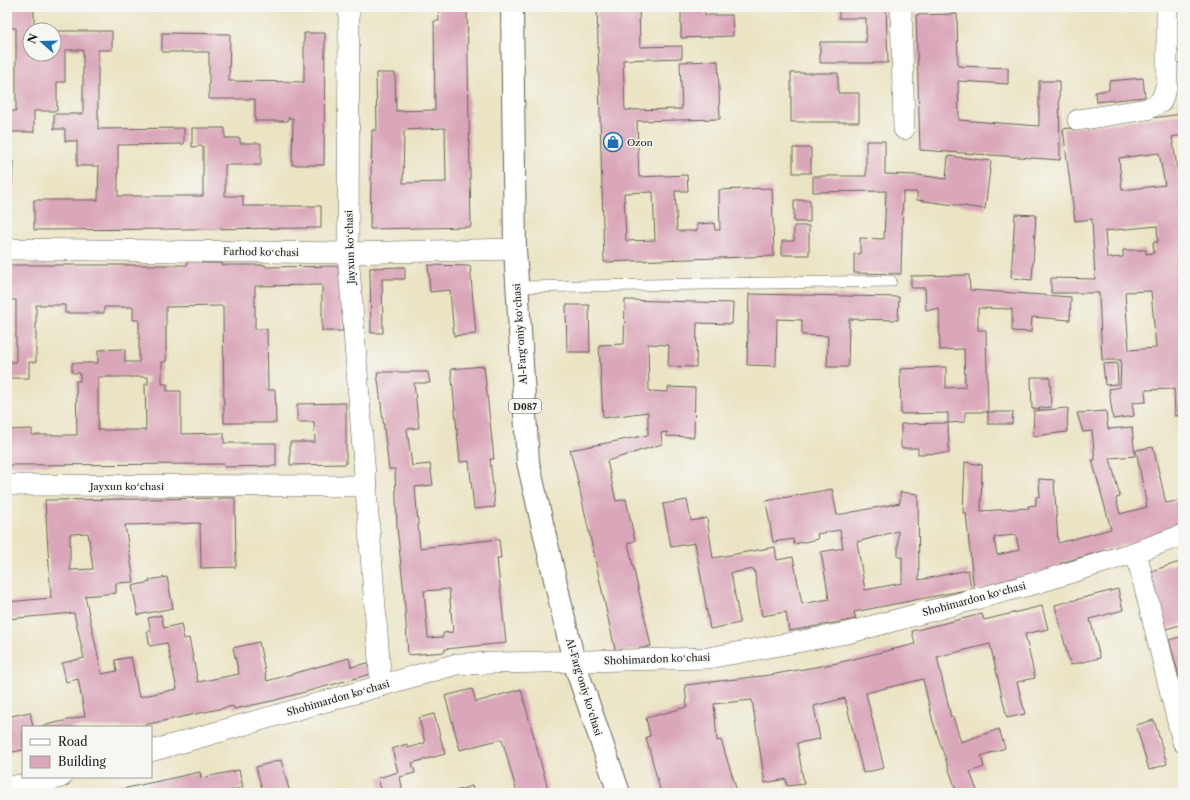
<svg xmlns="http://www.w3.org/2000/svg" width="1190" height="800" viewBox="0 0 1190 800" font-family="'Libre Caslon Text',serif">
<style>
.building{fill:#daa6b9;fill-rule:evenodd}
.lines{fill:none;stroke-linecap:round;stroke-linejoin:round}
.lane-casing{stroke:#646257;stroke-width:12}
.street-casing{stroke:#646257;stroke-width:22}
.primary-casing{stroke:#646257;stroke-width:24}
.lane{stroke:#fff;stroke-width:11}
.street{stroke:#fff;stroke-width:21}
.primary{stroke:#fff;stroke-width:22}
.labels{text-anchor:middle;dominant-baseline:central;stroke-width:3;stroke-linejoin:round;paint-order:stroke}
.shield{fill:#f6f6f2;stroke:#5d5d5c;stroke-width:1}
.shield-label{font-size:9px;font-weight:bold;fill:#1c1c1c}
.poi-label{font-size:10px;fill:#1c1c1c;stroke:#f6f6f2;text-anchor:start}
.street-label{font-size:10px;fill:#1c1c1c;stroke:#f6f6f2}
</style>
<rect width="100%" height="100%" fill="#f6f6f2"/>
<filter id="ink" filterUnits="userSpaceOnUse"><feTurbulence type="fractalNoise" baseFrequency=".025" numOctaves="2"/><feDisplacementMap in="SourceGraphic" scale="8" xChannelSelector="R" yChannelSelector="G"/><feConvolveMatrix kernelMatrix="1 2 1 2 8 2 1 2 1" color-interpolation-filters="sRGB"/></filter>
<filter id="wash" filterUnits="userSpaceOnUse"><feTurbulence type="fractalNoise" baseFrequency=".012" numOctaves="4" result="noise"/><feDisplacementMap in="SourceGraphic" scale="16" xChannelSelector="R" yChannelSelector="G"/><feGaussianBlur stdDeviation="0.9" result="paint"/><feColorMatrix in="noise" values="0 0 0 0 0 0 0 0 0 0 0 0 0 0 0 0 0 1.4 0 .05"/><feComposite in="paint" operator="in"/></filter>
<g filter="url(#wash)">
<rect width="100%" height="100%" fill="#ebe4c4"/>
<g id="blocks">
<!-- building -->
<path class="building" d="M 7,7 L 34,7 L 34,30 L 30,30 L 30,54 L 54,54 L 54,31 L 112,31 L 112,50 L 98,50 L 98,129 L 184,128 L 184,144 L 118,145 L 118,196 L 203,196 L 203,146 L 192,147 L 192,128 L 225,128 L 225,138 L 240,138 L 240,143 L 261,143 L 261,165 L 225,165 L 225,196 L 243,196 L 243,206 L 321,206 L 321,228 L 34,230 L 34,200 L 98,200 L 99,166 L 77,166 L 77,141 L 65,141 L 65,129 L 54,129 L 54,114 L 83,114 L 83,50 L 65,50 L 65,82 L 57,82 L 57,111 L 34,111 L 34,132 L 7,132 L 7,111 L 16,111 L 16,28 L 7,28 Z
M 438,7 L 467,7 L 471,227 L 370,229 L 372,130 L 377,130 L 376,73 L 395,73 L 396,111 L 435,110 L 434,21 L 439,21 ZM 445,128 L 446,182 L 403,183 L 404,130 Z
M 597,7 L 639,7 L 640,47 L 682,46 L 682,58 L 623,60 L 625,110 L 682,109 L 680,62 L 718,61 L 720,119 L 637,121 L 639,177 L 687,175 L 688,191 L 675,191 L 677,231 L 697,231 L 697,224 L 714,223 L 715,230 L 720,230 L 719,190 L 772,188 L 774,256 L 604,262 ZM 653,192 L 655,240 L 626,241 L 624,193 Z
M 681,7 L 705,7 L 705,15 L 732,15 L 733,36 L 681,38 Z
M 839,7 L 886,7 L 888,63 L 820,63 L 820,42 L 866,42 L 866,18 L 839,18 Z
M 957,14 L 958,66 L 1008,68 L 1008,84 L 958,81 L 959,120 L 1039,126 L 1039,81 L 1059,81 L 1060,160 L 920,150 L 916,15 Z
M 162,33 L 230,34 L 229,81 L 304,82 L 304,33 L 325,33 L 324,165 L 292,165 L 293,118 L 288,118 L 288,121 L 255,121 L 255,99 L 209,99 L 209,52 L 162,52 Z
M 1176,51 L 1183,51 L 1183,63 L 1177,63 Z
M 791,73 L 838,73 L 838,93 L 859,93 L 859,122 L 791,122 Z
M 1143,78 L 1145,97 L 1096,102 L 1095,92 L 1109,90 L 1109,81 Z
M 1179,100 L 1183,100 L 1183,110 L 1179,110 Z
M 1183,114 L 1183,135 L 1172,137 L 1183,203 L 1183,256 L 1177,256 L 1181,304 L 1183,304 L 1183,415 L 1175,416 L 1174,389 L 1145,390 L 1146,402 L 1132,403 L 1134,416 L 1113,419 L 1109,389 L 1120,387 L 1121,360 L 1102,360 L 1099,293 L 1051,293 L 1051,278 L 1095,279 L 1092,219 L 1075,221 L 1063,129 ZM 1159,153 L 1165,185 L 1122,190 L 1119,158 ZM 1157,226 L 1158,242 L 1153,242 L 1154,253 L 1146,254 L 1146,250 L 1123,250 L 1123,257 L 1107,258 L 1105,231 ZM 1151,291 L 1156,348 L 1129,350 L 1125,292 Z
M 866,141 L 885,141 L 885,174 L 918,175 L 946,179 L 948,156 L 991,161 L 985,209 L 917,200 L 917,192 L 903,192 L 901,274 L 854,273 L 854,254 L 860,254 L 860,238 L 884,239 L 886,191 L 813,192 L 813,176 L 866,176 Z
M 793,148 L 811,148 L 811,173 L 793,173 Z
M 7,161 L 13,161 L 12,187 L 7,187 Z
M 794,200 L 810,200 L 810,222 L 794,222 Z
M 1015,214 L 1036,215 L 1032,280 L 1011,278 Z
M 794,226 L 809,226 L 809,255 L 782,255 L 782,241 L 794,241 Z
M 187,259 L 202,259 L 202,263 L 222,263 L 222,265 L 265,265 L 266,267 L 342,266 L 343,331 L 322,331 L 322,285 L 255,286 L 255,329 L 267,329 L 268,390 L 275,390 L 276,423 L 224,423 L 223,306 L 166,307 L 166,362 L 162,362 L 162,384 L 167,384 L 167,391 L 181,391 L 181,434 L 224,433 L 224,443 L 276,443 L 276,466 L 224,467 L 224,464 L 7,465 L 7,430 L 32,429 L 32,435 L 77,435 L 76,381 L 80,381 L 80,373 L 72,373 L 72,363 L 98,363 L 98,350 L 125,349 L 125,362 L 139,362 L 139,320 L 133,320 L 133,307 L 104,307 L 104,313 L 65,313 L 65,305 L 36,305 L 36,362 L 29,362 L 29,378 L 7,378 L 7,362 L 16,362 L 16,300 L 7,300 L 7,265 L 187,265 ZM 98,377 L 148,377 L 148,384 L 145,384 L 146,430 L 98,430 Z
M 428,265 L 470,266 L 476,334 L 454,336 L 450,290 L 430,292 Z
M 405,267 L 405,279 L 382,279 L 383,333 L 371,333 L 370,268 Z
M 969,275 L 970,290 L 1071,297 L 1070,320 L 1032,317 L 1031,332 L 1012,331 L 1012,309 L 978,308 L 978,330 L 986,330 L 988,412 L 965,412 L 965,422 L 948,423 L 948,413 L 901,414 L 900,369 L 946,367 L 946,388 L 965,387 L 964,349 L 940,350 L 939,309 L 926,310 L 925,288 L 911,288 L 911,276 Z
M 749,294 L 899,297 L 898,320 L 849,319 L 848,367 L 827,367 L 828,336 L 802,335 L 802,320 L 777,319 L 776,366 L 747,365 Z
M 625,300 L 733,303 L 732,324 L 697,323 L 696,367 L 668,366 L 669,345 L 648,344 L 649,391 L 668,392 L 668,387 L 695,388 L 694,437 L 666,436 L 667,432 L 661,433 L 662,444 L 607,461 L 616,501 L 626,499 L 635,541 L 628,543 L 651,646 L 616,654 L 576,473 L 570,450 L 648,435 L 648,412 L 603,418 L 599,345 L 624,344 Z
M 566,305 L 589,305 L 590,352 L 567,352 Z
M 1117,363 L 1118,384 L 1105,385 L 1103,364 Z
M 484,366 L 494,459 L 490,459 L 495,507 L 474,509 L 469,461 L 460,462 L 451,369 Z
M 377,372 L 428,372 L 430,383 L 414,383 L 419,428 L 407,429 L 412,466 L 430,464 L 433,485 L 415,487 L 420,548 L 499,539 L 501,558 L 497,558 L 506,643 L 445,649 L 445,652 L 408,655 L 404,594 L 397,527 L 395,469 L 389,469 ZM 449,589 L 453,632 L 443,633 L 443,637 L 428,638 L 424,591 Z
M 1031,377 L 1050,377 L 1051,407 L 1032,409 Z
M 346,403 L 346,464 L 290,465 L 290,442 L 315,442 L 314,422 L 297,422 L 297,404 Z
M 1068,408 L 1067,432 L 1033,436 L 1034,411 Z
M 1106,411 L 1108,429 L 1132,427 L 1135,456 L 1110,458 L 1120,497 L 1116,498 L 1120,514 L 1147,507 L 1136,450 L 1153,447 L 1166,503 L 1183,500 L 1183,534 L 1153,537 L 1060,563 L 1060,567 L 974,591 L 966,513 L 963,513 L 965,462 L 982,465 L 981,511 L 1029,508 L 1028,506 L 1036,505 L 1036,497 L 1040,496 L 1039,479 L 1054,480 L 1058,543 L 1111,529 L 1092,460 L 1095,460 L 1092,431 L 1083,432 L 1077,413 ZM 1016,535 L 1019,550 L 997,555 L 994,537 Z
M 988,412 L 1013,412 L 1012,424 L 988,424 Z
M 948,423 L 949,453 L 918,454 L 918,448 L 901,448 L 901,424 Z
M 832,489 L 837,515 L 900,503 L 900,492 L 918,494 L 919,580 L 968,570 L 971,589 L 854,612 L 856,619 L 789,631 L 786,612 L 762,616 L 754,569 L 731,573 L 740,623 L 710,629 L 695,543 L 671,547 L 663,504 L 687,500 L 691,521 L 707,518 L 713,558 L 775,547 L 777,560 L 793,557 L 802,604 L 829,599 L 821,552 L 843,548 L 840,530 L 817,534 L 818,539 L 794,544 L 793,539 L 773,542 L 766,501 ZM 898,531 L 898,557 L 902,557 L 902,583 L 865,590 L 857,542 Z
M 235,498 L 236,567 L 201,568 L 200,523 L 125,525 L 134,582 L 116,583 L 116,593 L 85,596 L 102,674 L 117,671 L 115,660 L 131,657 L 139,697 L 177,689 L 167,643 L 150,646 L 147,631 L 151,631 L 148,618 L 161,615 L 164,628 L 181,624 L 184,639 L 189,638 L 198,682 L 239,674 L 233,648 L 259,642 L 267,681 L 349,658 L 351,667 L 368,663 L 371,674 L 272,701 L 234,709 L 233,706 L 135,727 L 38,727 L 85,716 L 78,679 L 66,682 L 62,663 L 84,658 L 74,613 L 7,619 L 7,602 L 51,598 L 45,500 ZM 88,533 L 93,569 L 70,570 L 70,534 Z
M 1183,561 L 1183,624 L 1166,629 L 1148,572 Z
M 167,577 L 173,608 L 138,615 L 132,586 L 150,582 L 149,580 Z
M 1118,589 L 1123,610 L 1090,619 L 1100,658 L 1070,665 L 1055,605 Z
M 1042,606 L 1048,629 L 1025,634 L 1035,678 L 1017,682 L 1025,714 L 1007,718 L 990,644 L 937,657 L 951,717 L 953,717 L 961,742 L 999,729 L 1005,748 L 981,756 L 984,767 L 970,772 L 978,793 L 957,793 L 933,722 L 923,679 L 866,693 L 884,768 L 863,773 L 845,698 L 814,706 L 820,739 L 797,743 L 804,784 L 787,786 L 786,779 L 765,783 L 752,700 L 714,704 L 717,741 L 721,740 L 737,791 L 731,793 L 661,793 L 646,737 L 650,736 L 646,718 L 687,707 L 685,685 L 770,675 L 837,663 L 915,644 L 912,631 L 982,614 L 984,620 Z
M 1183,636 L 1183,690 L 1169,640 Z
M 472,689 L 476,702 L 521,689 L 549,793 L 517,793 L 502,739 L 460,750 L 445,696 Z
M 30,712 L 33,727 L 23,727 L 23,750 L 7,753 L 7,717 Z
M 434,714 L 445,754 L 412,763 L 415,773 L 400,777 L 403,792 L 398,793 L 382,793 L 378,778 L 398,772 L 392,749 L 407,744 L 408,748 L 425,743 L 419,718 Z
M 1154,720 L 1167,764 L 1149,770 L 1136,725 Z
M 281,760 L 290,793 L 263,793 L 256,767 Z
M 239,770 L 243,787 L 223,793 L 104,793 L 200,772 L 201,778 Z
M 472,786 L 474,793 L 449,793 Z"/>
</g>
</g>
<g filter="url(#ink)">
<use href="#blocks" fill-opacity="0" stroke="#646257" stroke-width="1"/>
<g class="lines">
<defs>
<path id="lane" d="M 517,287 L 891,281"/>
<path id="street" d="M 349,7 L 348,253 L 381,686
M 901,7 L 904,129
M 1078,120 L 1147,109 L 1161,102 L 1167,84 L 1167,7
M 7,249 L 348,253 L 515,249
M 7,485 L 367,486
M 1136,552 L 1183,742
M 151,751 L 457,664 L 708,658 L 847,633 L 1040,582 L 1136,552 L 1183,535
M 7,787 L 44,782 L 61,777"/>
<path id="primary" d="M 512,7 L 515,249 L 528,462 L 574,662 L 619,793"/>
</defs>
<!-- lane casing -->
<use href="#lane" class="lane-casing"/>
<!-- street casing -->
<use href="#street" class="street-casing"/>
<!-- primary casing -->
<use href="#primary" class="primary-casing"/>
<!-- lane -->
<use href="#lane" class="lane"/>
<!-- street -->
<use href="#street" class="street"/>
<!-- primary -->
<use href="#primary" class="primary"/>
</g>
</g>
<!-- icons -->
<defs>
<symbol id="shop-ring" viewBox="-11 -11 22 22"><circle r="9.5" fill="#f6f6f2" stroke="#1f6fb2" stroke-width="1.5"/><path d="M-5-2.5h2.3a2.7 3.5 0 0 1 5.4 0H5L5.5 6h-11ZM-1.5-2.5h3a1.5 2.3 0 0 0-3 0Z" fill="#1f6fb2"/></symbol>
</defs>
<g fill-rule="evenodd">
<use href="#shop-ring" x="602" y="131" width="22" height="22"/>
</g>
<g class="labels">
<!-- shield labels -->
<rect class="shield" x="509" y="399" width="32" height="14" rx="3"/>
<g class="shield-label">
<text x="525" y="406">D087</text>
</g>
<!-- poi labels -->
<g class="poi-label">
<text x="627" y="142">Ozon</text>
</g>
<!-- street labels -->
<g class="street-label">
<text transform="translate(350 247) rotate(-92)">Jayxun koʻchasi</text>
<text transform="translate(261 252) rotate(1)">Farhod koʻchasi</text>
<text transform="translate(520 334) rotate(-94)">Al-Fargʻoniy koʻchasi</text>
<text x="127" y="486">Jayxun koʻchasi</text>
<text transform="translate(974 599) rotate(-15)">Shohimardon koʻchasi</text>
<text transform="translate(657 659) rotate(-2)">Shohimardon koʻchasi</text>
<text transform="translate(584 687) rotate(73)">Al-Fargʻoniy koʻchasi</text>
<text transform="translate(338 698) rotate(-16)">Shohimardon koʻchasi</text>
</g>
</g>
<!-- margin -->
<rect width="1190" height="800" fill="none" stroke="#f6f6f2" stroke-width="24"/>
<!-- legend -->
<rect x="22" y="726" width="130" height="52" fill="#f6f6f2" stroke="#9f9f9c"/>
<rect x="30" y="739" width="20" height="6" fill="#ffffff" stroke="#9f9f9c"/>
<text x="58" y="746" font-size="12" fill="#1c1c1c">Road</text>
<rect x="30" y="756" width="20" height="12" fill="#daa6b9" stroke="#9f9f9c"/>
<text x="58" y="766" font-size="12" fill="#1c1c1c">Building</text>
<!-- north arrow -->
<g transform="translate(42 42) rotate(290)"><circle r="19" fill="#f6f6f2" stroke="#9f9f9c"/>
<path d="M0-3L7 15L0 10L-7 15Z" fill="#1f6fb2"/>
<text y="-6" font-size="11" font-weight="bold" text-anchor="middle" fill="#1c1c1c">N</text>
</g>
</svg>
